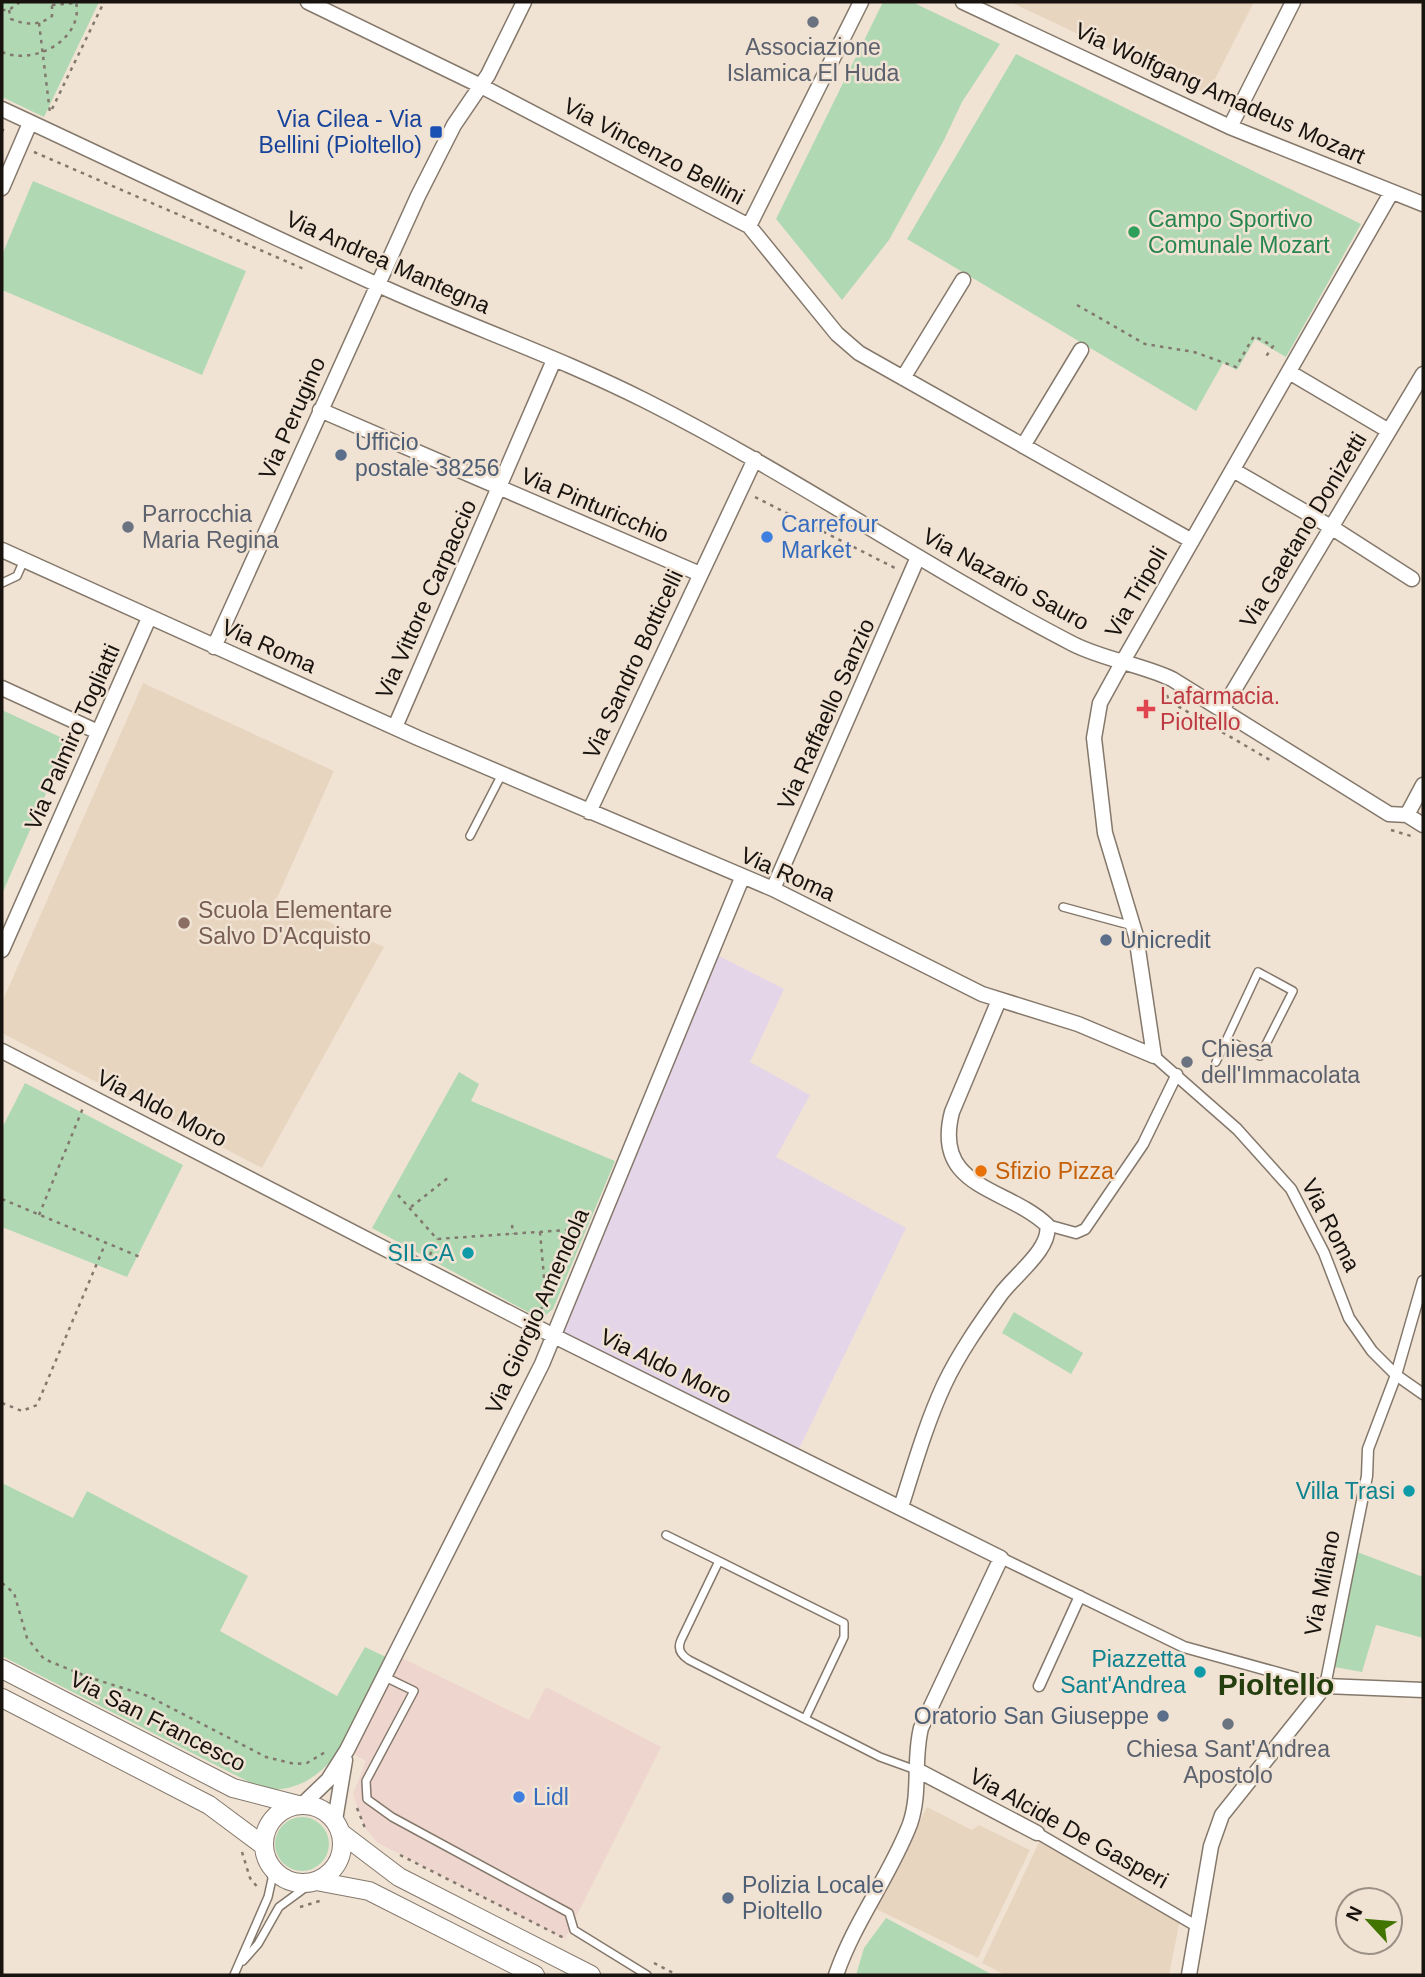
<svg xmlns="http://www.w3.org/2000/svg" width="1425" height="1977" viewBox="0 0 1425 1977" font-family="Arial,sans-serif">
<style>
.commercial{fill:#eed5ce}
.industrial{fill:#e4d5e8}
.built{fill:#e8d5c0}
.green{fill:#b0d9b3}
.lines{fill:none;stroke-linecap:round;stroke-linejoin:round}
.service-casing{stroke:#84786b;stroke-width:10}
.pedestrian-casing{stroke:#84786b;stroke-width:13}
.minor-casing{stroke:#84786b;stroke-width:17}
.tertiary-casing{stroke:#84786b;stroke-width:20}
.path{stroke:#82786e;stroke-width:2.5;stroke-dasharray:3.5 5;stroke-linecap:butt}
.service{stroke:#fff;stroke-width:7}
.pedestrian{stroke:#fff;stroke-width:10}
.minor{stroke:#fff;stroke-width:14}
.tertiary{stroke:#fff;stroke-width:18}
.worship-dot{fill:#6b7280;stroke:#f1e3d4;stroke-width:2.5}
.transit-dot{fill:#1a4fb4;stroke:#f1e3d4;stroke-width:2.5}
.leisure-dot{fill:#2e9e5b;stroke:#f1e3d4;stroke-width:2.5}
.service-dot{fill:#5c6f8a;stroke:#f1e3d4;stroke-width:2.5}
.shop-dot{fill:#3f7fe0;stroke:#f1e3d4;stroke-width:2.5}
.health-dot{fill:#e0444e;stroke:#f1e3d4;stroke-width:2.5}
.education-dot{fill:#8d6e63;stroke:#f1e3d4;stroke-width:2.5}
.food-dot{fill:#e8710a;stroke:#f1e3d4;stroke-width:2.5}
.culture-dot{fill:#0f9aa8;stroke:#f1e3d4;stroke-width:2.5}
.labels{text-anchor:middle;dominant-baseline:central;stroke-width:5;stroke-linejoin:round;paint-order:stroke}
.worship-label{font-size:23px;fill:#5b616d;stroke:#f1e3d4}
.street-label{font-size:23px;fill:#18130e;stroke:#f1e3d4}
.transit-label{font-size:23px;fill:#164399;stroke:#f1e3d4;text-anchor:end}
.leisure-label{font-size:23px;fill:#27864d;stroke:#f1e3d4;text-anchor:start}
.service-label{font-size:23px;fill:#4e5e75;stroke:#f1e3d4;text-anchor:start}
.shop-label{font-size:23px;fill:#366cbe;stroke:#f1e3d4;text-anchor:start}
.health-label{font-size:23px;fill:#be3a42;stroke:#f1e3d4;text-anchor:start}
.education-label{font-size:23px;fill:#785e54;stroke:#f1e3d4;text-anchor:start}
.food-label{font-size:23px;fill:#c56008;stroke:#f1e3d4;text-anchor:start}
.culture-label{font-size:23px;fill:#0d838f;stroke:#f1e3d4;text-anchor:end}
.district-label{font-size:30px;font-weight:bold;fill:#243e0e;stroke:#f1e3d4}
</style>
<rect width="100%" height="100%" fill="#f1e3d4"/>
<!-- commercial -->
<path class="commercial" d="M 396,1655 L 529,1720 L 546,1687 L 661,1747 L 565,1939 L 378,1843 L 365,1828 L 353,1794 L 366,1761 L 347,1750 Z"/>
<!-- industrial -->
<path class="industrial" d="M 713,953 L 784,989 L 750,1062 L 810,1095 L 776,1157 L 906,1228 L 796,1455 L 554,1336 Z"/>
<!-- built -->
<path class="built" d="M 1010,2 L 1254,2 L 1207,95 Z
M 143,683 L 334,771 L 277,898 L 384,947 L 262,1168 L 2,1033 L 2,1002 Z
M 927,1807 L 972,1830 L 979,1825 L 1030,1850 L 978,1958 L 876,1909 Z
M 1040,1840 L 1180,1920 L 1169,1975 L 1005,1975 L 982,1963 Z"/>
<!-- green -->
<path class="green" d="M 2,2 L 99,2 L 44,117 L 2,97 Z
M 883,2 L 912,2 L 1000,44 L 962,102 L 944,140 L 889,240 L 842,300 L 776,219 Z
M 1016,54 L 1361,224 L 1286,357 L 1255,339 L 1237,370 L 1223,363 L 1196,411 L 907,239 Z
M 33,181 L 246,271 L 202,375 L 2,290 L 2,255 Z
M 2,710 L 69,741 L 2,894 Z
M 459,1072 L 479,1084 L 471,1101 L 615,1161 L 553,1309 L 541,1319 L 372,1228 Z
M 25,1083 L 183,1165 L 127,1277 L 2,1227 L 2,1128 Z
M 1014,1312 L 1083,1353 L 1071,1374 L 1002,1333 Z
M 2,1483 L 73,1518 L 87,1491 L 248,1576 L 220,1631 L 337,1696 L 365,1647 L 388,1658 C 365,1704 340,1781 282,1789 C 273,1790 263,1786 255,1785 L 2,1656 Z
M 1352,1550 L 1423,1577 L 1423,1638 L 1376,1625 L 1362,1672 L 1329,1666 Z
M275 1844a27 27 0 1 1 54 0a27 27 0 1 1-54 0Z
M 886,1918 L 993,1975 L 856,1975 L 864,1948 Z"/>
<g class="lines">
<defs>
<path id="service" d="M 2,583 L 17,576 L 24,560
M 470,836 L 502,774
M 1063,907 L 1133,926
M 1216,1062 L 1258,972 L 1293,991 L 1260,1056 L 1227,1040
M 666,1535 L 719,1561
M 385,1677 L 414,1691 L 366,1781 L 367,1799 L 392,1817 L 569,1913 L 574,1930 L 647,1975
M 805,1719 L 844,1637 L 844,1623 L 719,1561 L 681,1640 C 677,1649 681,1655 689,1660 L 880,1757 L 916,1770
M 243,1961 L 258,1944 L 279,1907 L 313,1882
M 234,1975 L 268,1897 L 272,1879 L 270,1864"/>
<path id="pedestrian" d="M 1154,1056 L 1237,1129 L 1291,1189 L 1324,1253 L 1349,1318 L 1372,1351 L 1396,1375 L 1423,1394
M 1047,1225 L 1076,1233 L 1085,1229 L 1143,1144 L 1177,1074
M 1001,1558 L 1184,1647 L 1325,1686 L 1367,1476 L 1368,1449 L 1396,1375 L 1423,1281
M 1039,1686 L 1080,1596
M 1037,1833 L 1198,1927"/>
<path id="minor" d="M 308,2 L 481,86 L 749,226 L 837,334 L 859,353 L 1192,541
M 963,2 L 1230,127 L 1423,204
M 2,109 C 127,167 251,227 376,284 C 465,325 559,357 646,401 C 793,475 928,569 1073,644 C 1105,660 1140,664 1172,679 L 1389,814 L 1407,815 L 1423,825
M 1230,127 L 1293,2
M 2,188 L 30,123
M 749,226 L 861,2
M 1289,372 L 1389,431
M 903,378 L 963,280
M 320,410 L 700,574
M 1023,446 L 1081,350
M 1233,470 L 1331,527 L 1412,579
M 2,550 L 418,738 L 773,889 L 982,994 L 1078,1024 L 1154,1056
M 214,647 L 418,196 L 454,125 L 488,75 L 524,2
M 2,688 L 98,732
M 1222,710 L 1423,374
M 395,727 L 554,360
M 589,812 L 755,459
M 1407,815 L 1423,785
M 773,889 L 918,557
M 2,950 L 149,618
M 2,1051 L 554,1336 L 1001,1558 L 921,1728 C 913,1760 921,1792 910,1824 C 890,1876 854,1922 836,1975
M 1154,1056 L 1136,936 L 1105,833 L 1094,738 L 1100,703 L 1122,663 L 1391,193
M 901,1507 C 914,1466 926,1424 944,1385 C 959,1353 981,1322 1001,1294 C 1015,1275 1052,1248 1047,1225 C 1007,1187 932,1189 952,1112 L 999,1000
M 917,1770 L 1037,1833
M 303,1804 L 328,1780 L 347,1750 L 542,1364 L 742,878
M 335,1820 L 345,1760
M 1189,1975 L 1211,1846 L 1222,1815 L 1325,1686 L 1423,1690"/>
<path id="tertiary" d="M 2,1669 L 233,1788 L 298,1805
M 2,1698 L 209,1805 L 264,1846
M264 1844a39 39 0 1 1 78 0a39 39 0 1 1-78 0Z
M 341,1833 L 399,1877 L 591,1975
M 316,1881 L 369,1891 L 535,1975"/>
</defs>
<!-- service casing -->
<use href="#service" class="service-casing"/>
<!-- pedestrian casing -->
<use href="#pedestrian" class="pedestrian-casing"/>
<!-- minor casing -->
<use href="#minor" class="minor-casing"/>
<!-- tertiary casing -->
<use href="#tertiary" class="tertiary-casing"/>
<!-- path -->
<path class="path" d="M 52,5 L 76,3
M 2,10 L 9,10 L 20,2
M 9,10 L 11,19 C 26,25 39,26 52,16 L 52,5 L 48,2
M 39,23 L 50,113
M 2,52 C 33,66 84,40 76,2
M 52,109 L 104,2
M 2,132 L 5,125
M 34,152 L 304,269
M 1077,305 L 1145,344 L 1194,352 L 1236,367 L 1254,336 L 1273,346 L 1265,358
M 755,497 L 895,568
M 1167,695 L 1169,701 L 1270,760
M 1391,830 L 1411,836
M 398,1195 L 437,1239 L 582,1229
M 2,1199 L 140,1257
M 411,1207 L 449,1177
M 39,1215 L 83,1108
M 512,1225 L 513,1234
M 540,1232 L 546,1300 L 540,1311
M 430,1255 L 437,1239
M 2,1403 L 22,1411 L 37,1405 L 106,1242
M 2,1583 L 14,1593 L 27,1638 L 44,1659 L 88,1677 L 148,1696 L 266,1757 L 295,1764 L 307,1763 L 327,1751
M 357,1808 L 365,1828
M 242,1852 L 250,1878 L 259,1889
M 400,1855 L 566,1939
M 300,1907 L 323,1900
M 654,1963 L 677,1975"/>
<!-- service -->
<use href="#service" class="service"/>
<!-- pedestrian -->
<use href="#pedestrian" class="pedestrian"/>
<!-- minor -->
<use href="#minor" class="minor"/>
<!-- tertiary -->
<use href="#tertiary" class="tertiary"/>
</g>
<!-- markers -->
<g class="worship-dot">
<circle cx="813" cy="22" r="7"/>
<circle cx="128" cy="527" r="7"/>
<circle cx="1187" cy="1062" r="7"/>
<circle cx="1228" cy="1724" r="7"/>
</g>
<rect class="transit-dot" x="429" y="125" width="14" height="14" rx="3.5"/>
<circle class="leisure-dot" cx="1134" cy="232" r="7"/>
<g class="service-dot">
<circle cx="341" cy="455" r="7"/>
<circle cx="1106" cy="940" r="7"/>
<circle cx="1163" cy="1716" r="7"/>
<circle cx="728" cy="1898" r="7"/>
</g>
<g class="shop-dot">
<circle cx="767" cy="537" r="7"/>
<circle cx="519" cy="1797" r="7"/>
</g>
<path class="health-dot" d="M1142.5 698.5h7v7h7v7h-7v7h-7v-7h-7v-7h7z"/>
<circle class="education-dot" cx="184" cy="923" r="7"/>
<circle class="food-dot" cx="981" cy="1171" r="7"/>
<g class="culture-dot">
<circle cx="468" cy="1253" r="7"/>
<circle cx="1409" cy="1491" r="7"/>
<circle cx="1200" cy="1672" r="7"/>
</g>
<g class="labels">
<!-- worship labels -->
<g class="worship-label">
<text x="813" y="47">Associazione<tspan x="813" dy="26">Islamica El Huda</tspan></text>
<text x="142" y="514" text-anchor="start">Parrocchia<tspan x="142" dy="26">Maria Regina</tspan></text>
<text x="1201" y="1049" text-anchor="start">Chiesa<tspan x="1201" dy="26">dell'Immacolata</tspan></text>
<text x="1228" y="1749">Chiesa Sant'Andrea<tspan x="1228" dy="26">Apostolo</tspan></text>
</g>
<!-- street labels -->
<g class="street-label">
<text transform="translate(1220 93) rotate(24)">Via Wolfgang Amadeus Mozart</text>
<text transform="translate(654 151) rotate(28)">Via Vincenzo Bellini</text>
<text transform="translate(388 262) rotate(24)">Via Andrea Mantegna</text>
<text transform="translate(292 418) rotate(-66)">Via Perugino</text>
<text transform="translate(595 505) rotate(23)">Via Pinturicchio</text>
<text transform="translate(1303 530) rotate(-59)">Via Gaetano Donizetti</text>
<text transform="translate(1006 579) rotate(29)">Via Nazario Sauro</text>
<text transform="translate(1136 592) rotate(-60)">Via Tripoli</text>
<text transform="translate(426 599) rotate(-66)">Via Vittore Carpaccio</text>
<text transform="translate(269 646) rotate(24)">Via Roma</text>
<text transform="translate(633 664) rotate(-65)">Via Sandro Botticelli</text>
<text transform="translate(826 714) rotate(-66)">Via Raffaello Sanzio</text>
<text transform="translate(72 737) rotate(-66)">Via Palmiro Togliatti</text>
<text transform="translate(788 874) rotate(24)">Via Roma</text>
<text transform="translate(162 1108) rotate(27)">Via Aldo Moro</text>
<text transform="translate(1331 1225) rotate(63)">Via Roma</text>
<text transform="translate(537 1311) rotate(-66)">Via Giorgio Amendola</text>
<text transform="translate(666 1366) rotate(26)">Via Aldo Moro</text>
<text transform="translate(1322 1583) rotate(-79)">Via Milano</text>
<text transform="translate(158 1721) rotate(27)">Via San Francesco</text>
<text transform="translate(1069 1828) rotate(29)">Via Alcide De Gasperi</text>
</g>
<!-- transit labels -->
<g class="transit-label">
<text x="422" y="119">Via Cilea - Via<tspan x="422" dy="26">Bellini (Pioltello)</tspan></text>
</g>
<!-- leisure labels -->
<g class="leisure-label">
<text x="1148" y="219">Campo Sportivo<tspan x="1148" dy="26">Comunale Mozart</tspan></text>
</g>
<!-- service labels -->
<g class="service-label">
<text x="355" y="442">Ufficio<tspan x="355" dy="26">postale 38256</tspan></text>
<text x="1120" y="940">Unicredit</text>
<text x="1149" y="1716" text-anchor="end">Oratorio San Giuseppe</text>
<text x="742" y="1885">Polizia Locale<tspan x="742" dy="26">Pioltello</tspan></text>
</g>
<!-- shop labels -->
<g class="shop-label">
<text x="781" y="524">Carrefour<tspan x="781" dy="26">Market</tspan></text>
<text x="533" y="1797">Lidl</text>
</g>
<!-- health labels -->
<g class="health-label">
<text x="1160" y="696">Lafarmacia.<tspan x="1160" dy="26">Pioltello</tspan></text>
</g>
<!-- education labels -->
<g class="education-label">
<text x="198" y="910">Scuola Elementare<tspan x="198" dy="26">Salvo D'Acquisto</tspan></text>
</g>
<!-- food labels -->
<g class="food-label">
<text x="995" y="1171">Sfizio Pizza</text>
</g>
<!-- culture labels -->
<g class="culture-label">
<text x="454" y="1253">SILCA</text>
<text x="1395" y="1491">Villa Trasi</text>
<text x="1186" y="1659">Piazzetta<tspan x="1186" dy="26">Sant'Andrea</tspan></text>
</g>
<!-- district labels -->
<g class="district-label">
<text x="1276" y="1684">Pioltello</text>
</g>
</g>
<!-- border -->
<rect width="1425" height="1977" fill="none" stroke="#18130e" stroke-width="7"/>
<!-- north arrow -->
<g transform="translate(1369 1921) rotate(296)"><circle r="33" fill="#f1e3d4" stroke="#9a9085" stroke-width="2"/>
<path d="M0-5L12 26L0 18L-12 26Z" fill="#417500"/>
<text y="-10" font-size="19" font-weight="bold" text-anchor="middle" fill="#18130e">N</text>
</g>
</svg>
